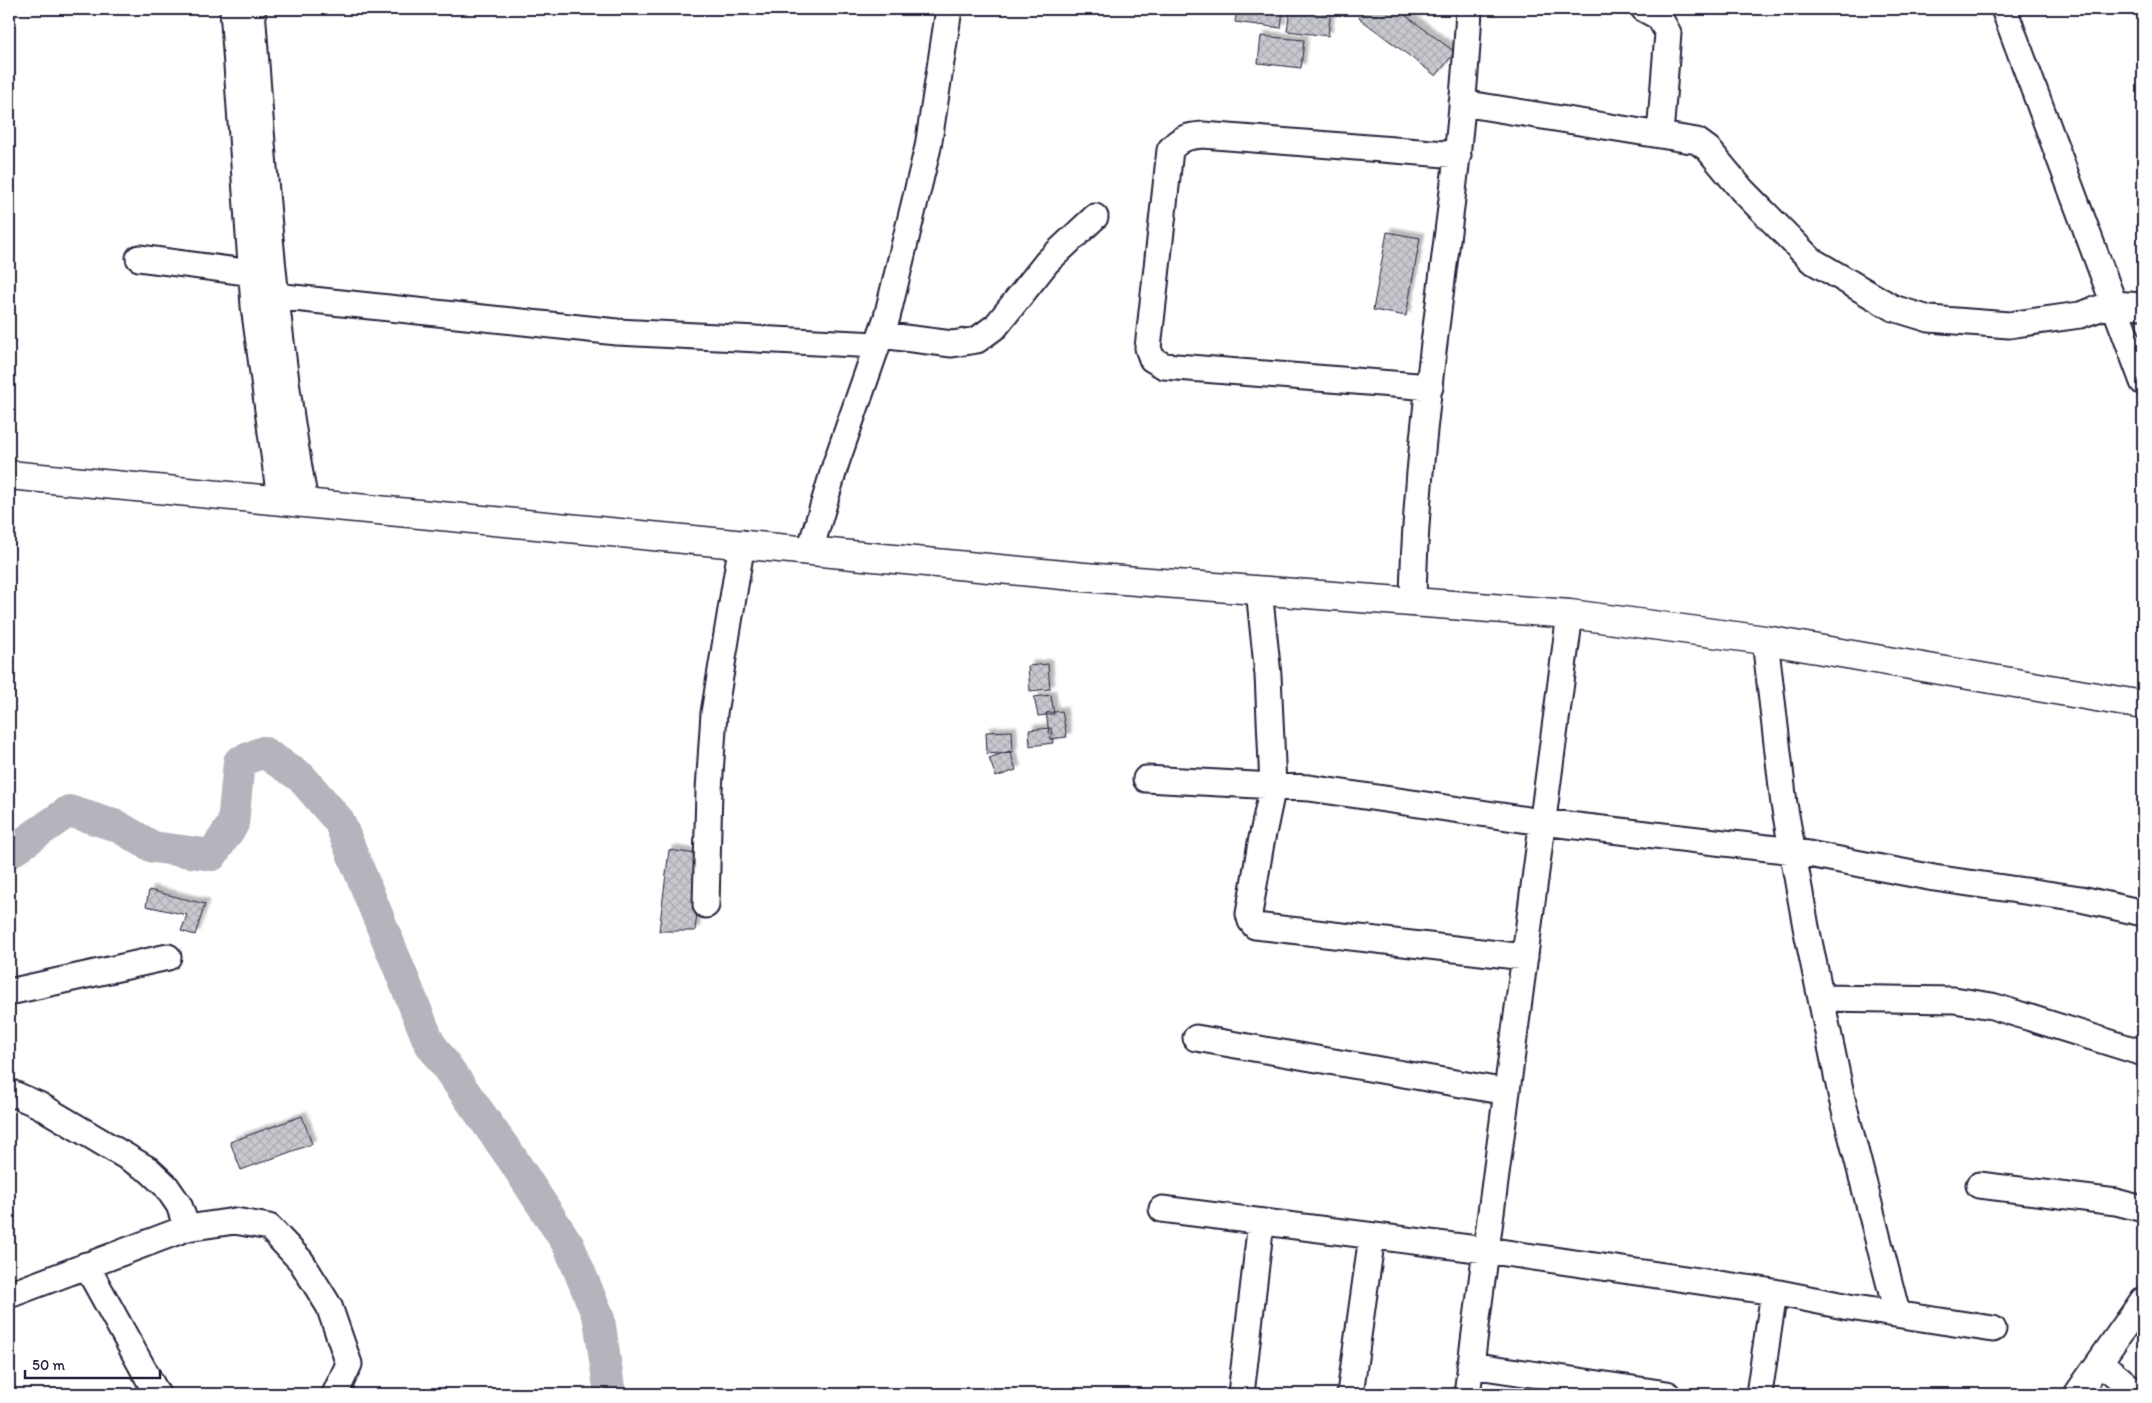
<svg xmlns="http://www.w3.org/2000/svg" width="2152" height="1403" viewBox="0 0 2152 1403" font-family="Itim,sans-serif">
<style>
.lines{fill:none;stroke-linecap:round;stroke-linejoin:round}
.river{stroke:#b4b4bc;stroke-width:32}
.building{fill:url(#building-cross-hatch);stroke:#22223b;filter:url(#shadow)}
.minor-casing{stroke:#22223b;stroke-width:29}
.highway-casing{stroke:#22223b;stroke-width:31}
.minor{stroke:#fff;stroke-width:25}
.highway{stroke:#fff;stroke-width:28}
</style>
<defs>
<pattern id="building-cross-hatch" width="8" height="8" patternUnits="userSpaceOnUse" patternTransform="scale(1.25)"><rect width="8" height="8" fill="#c8c8cf"/><path d="M0 0l8 8M0 8l8-8" fill="none" stroke="#acacb3"/></pattern>
<filter id="shadow"><feDropShadow dx="4.5" dy="-4.5" stdDeviation="1" flood-color="#0004"/></filter>
</defs>
<rect width="100%" height="100%" fill="#fff"/>
<filter id="ink" filterUnits="userSpaceOnUse"><feTurbulence type="fractalNoise" baseFrequency=".02" numOctaves="2"/><feDisplacementMap in="SourceGraphic" scale="10" xChannelSelector="R" yChannelSelector="G"/><feConvolveMatrix kernelMatrix="1 2 1 2 8 2 1 2 1" color-interpolation-filters="sRGB"/></filter>
<g filter="url(#ink)">
<g class="lines">
<!-- river -->
<path class="river" d="M 9,853 L 69,811 L 117,826 L 153,847 L 212,855 L 233,824 L 239,762 L 263,752 L 301,777 L 339,821 L 429,1042 L 511,1157 L 569,1246 L 599,1319 L 610,1394"/>
</g>
<!-- building -->
<path class="building" d="M 1237,9 L 1283,9 L 1281,28 L 1235,22 Z
M 1290,9 L 1331,9 L 1328,36 L 1287,31 Z
M 1366,9 L 1397,9 L 1455,52 L 1436,76 L 1359,18 Z
M 1261,36 L 1304,40 L 1301,68 L 1258,63 Z
M 1387,232 L 1420,238 L 1406,316 L 1373,310 Z
M 1048,664 L 1050,689 L 1030,691 L 1028,666 Z
M 1051,695 L 1054,714 L 1038,716 L 1034,697 Z
M 1062,711 L 1067,737 L 1050,739 L 1046,713 Z
M 1051,728 L 1053,743 L 1030,746 L 1029,730 Z
M 1012,731 L 1013,752 L 987,754 L 986,732 Z
M 1010,751 L 1016,770 L 996,777 L 989,758 Z
M 669,850 L 703,855 L 695,931 L 659,931 Z
M 149,890 L 205,904 L 195,935 L 181,931 L 187,915 L 146,906 Z
M 302,1116 L 312,1144 L 241,1170 L 230,1142 Z"/>
<g class="lines">
<defs>
<path id="minor" d="M 233,9 L 254,306 L 280,499
M 252,9 C 264,174 275,339 305,502
M 1644,9 L 1659,17 L 1668,33 L 1660,135
M 2004,9 L 2143,382
M 1462,103 L 1697,141 L 1708,149 L 1742,190 L 1811,260 L 1893,308 L 1929,319 L 2009,325 L 2080,315 L 2112,304 L 2143,306
M 139,258 L 268,275
M 275,296 L 617,332 L 877,345
M 881,335 L 952,344 L 977,340 L 996,326 L 1047,262 L 1095,217
M 1430,387 L 1164,366 L 1152,359 L 1148,348 L 1170,150 C 1180,138 1188,136 1203,135 L 1458,155
M 810,550 L 836,463 L 887,317 L 928,147 L 949,9
M 1259,590 L 1268,675 L 1273,786 L 1261,843 L 1249,914 L 1251,921 L 1255,926 L 1525,957
M 1413,602 C 1416,403 1460,207 1469,9
M 1765,640 L 1784,804 L 1806,927 L 1842,1099 L 1897,1313
M 1146,779 L 1309,788 L 1542,822 L 1793,851 L 1934,878 L 2081,899 L 2143,913
M 706,905 L 709,790 L 714,713 L 742,543
M 9,992 L 168,957
M 1822,998 L 1954,1000 L 1992,1006 L 2143,1053
M 1196,1038 L 1507,1092
M 9,1092 L 39,1105 L 149,1170 L 166,1186 L 179,1205 L 187,1228
M 1979,1185 L 2116,1202 L 2143,1209
M 1162,1209 L 1485,1250 L 1774,1292 L 1849,1307 L 1993,1329
M 86,1265 L 157,1394
M 9,1295 L 187,1228 L 235,1221 L 269,1227 L 301,1261 L 329,1306 L 349,1364 L 335,1394
M 2100,1362 L 2138,1394
M 1470,1365 L 1667,1394
M 1241,1394 L 1261,1222
M 1350,1394 L 1372,1236
M 1467,1394 L 1570,614
M 1759,1394 L 1774,1292
M 2077,1394 L 2143,1300"/>
<path id="highway" d="M 9,475 L 1084,577 L 1570,614 L 1765,640 L 2143,705"/>
</defs>
<!-- minor casing -->
<use href="#minor" class="minor-casing"/>
<!-- highway casing -->
<use href="#highway" class="highway-casing"/>
<!-- minor -->
<use href="#minor" class="minor"/>
<!-- highway -->
<use href="#highway" class="highway"/>
</g>
</g>
<!-- margin -->
<rect width="2152" height="1403" fill="none" stroke="#fff" stroke-width="30"/>
<rect x="15" y="15" width="2122" height="1373" fill="none" stroke="#22223b" stroke-width="2" filter="url(#ink)"/>
<!-- scale -->
<path d="M25 1370v8h135v-8" fill="none" stroke="#22223b" stroke-width="2.5"/>
<text x="32" y="1370" font-size="15" fill="#22223b" stroke="#ffffff" stroke-width="4" paint-order="stroke">50 m</text>
</svg>
